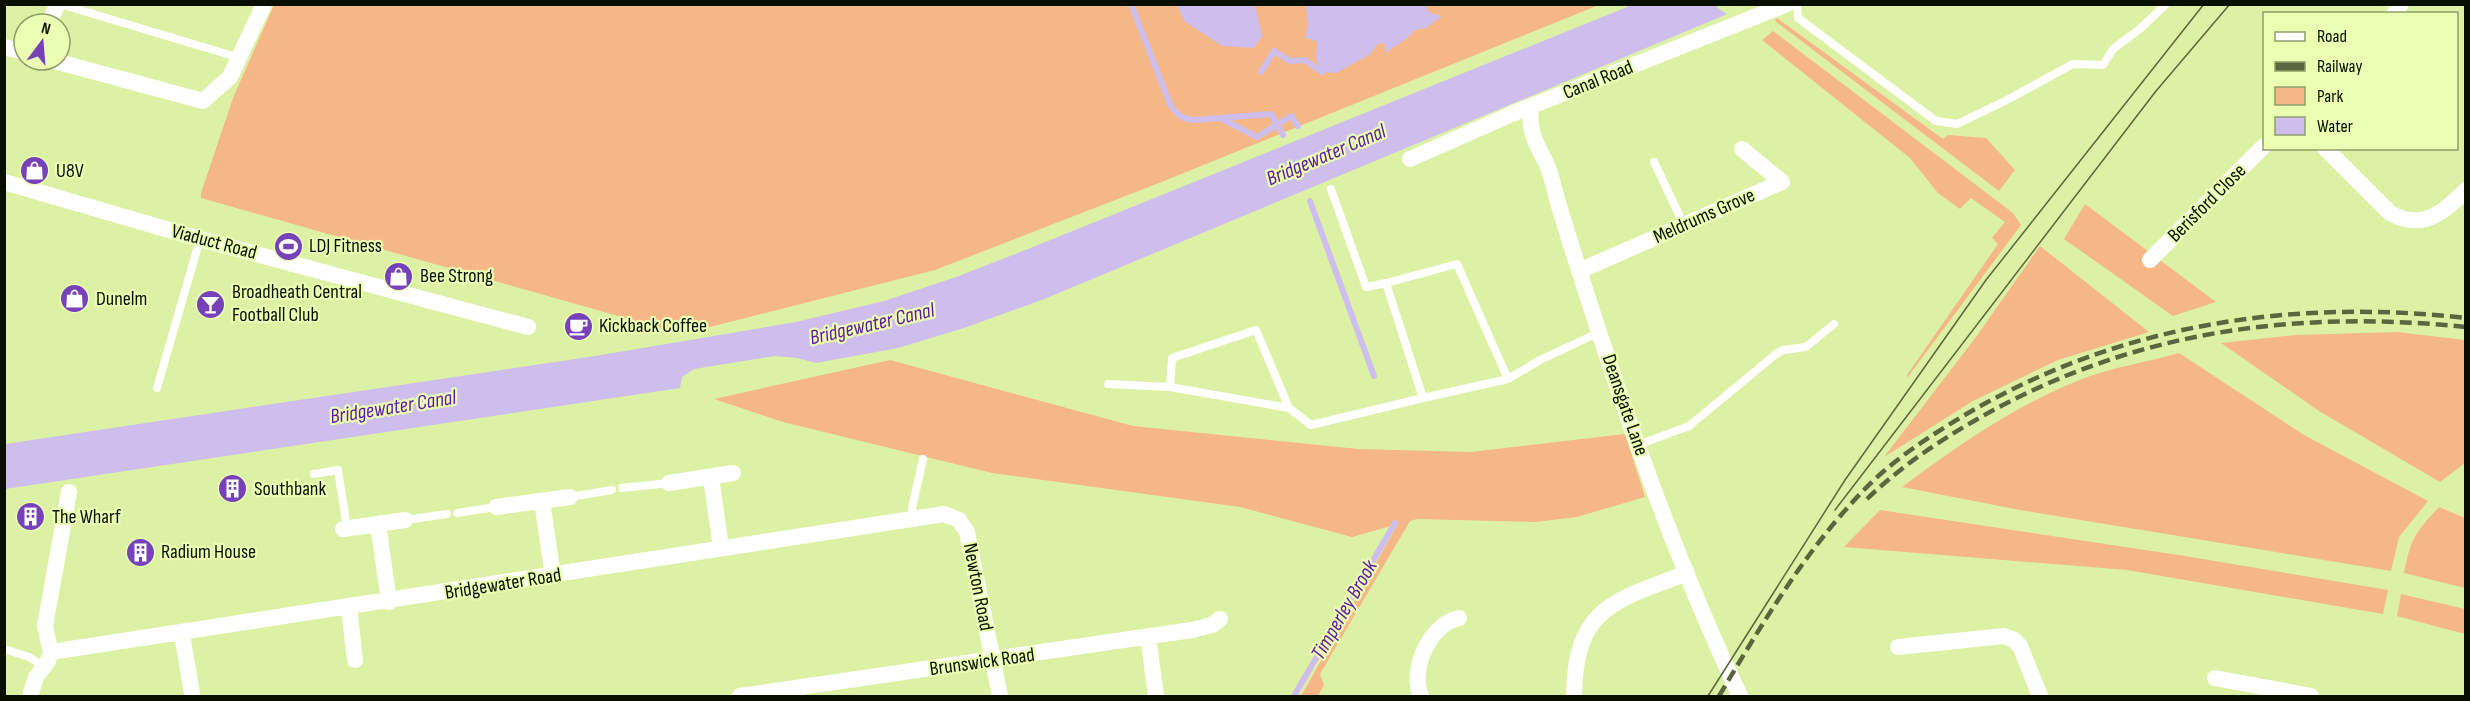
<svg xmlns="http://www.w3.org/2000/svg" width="2470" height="701" viewBox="0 0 2470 701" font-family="'Sofia Sans Condensed',sans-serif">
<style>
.green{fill:#f4b785}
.water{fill:#cebeee}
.pier{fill:#ddf1a4}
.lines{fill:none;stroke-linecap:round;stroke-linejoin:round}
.stream{stroke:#cebeee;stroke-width:6}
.service{stroke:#fff;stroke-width:8}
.minor{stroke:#fff;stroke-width:16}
.tram{stroke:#5a663f;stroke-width:1.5}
.rail{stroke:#5a663f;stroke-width:4.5;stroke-dasharray:12 6;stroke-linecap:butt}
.labels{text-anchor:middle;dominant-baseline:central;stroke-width:4.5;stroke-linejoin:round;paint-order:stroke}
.street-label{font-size:20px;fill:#090f00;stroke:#eaffb1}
.poi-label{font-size:20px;fill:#090f00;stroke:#eaffb1;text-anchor:start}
.water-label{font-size:21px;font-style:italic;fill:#6119a5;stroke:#eaffb1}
</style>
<rect width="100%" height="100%" fill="#ddf1a4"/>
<!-- green -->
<path class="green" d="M 274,5 L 1599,5 L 1159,183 L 935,270 L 682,334 L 201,198 L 201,193 L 233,98 Z
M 1777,18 L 1943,139 L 1948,135 L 1986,138 L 2015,170 L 1999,191 L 1775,21 Z
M 1773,31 L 2013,213 L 2021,225 L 1907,378 L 1907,375 L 1998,244 L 1992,238 L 2005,222 L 1971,198 L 1960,209 L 1938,193 L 1910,158 L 1762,40 Z
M 2085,204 L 2216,302 L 2173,316 L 2064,239 Z
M 2040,246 L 2149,332 L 2058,360 L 1973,401 L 1884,457 L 1976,337 Z
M 2397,332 L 2465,340 L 2465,463 L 2440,482 L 2319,411 L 2221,343 L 2296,335 Z
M 2179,353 L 2304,435 L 2428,501 L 2399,537 L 2391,571 L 2020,510 L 1902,487 C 1958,445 2016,405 2082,379 C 2113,367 2148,362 2179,353 Z
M 890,360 L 1133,426 L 1358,449 L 1471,452 L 1625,434 L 1645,497 L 1577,517 L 1535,522 L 1417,519 L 1410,521 L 1320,674 L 1324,685 L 1318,696 L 1301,696 L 1398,524 L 1352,537 L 1240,507 L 992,473 L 783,422 L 714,399 Z
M 2439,507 L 2465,518 L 2465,588 L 2404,573 C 2411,538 2415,533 2439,507 Z
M 1880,510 L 2185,556 L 2388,590 L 2383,614 L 2127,570 L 1844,547 Z
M 2401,594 L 2465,609 L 2465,634 L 2397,616 Z"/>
<!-- water -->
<path class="water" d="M 1177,5 L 1255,5 L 1262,36 L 1254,48 L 1222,46 L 1184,21 Z
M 1306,5 L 1425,5 L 1430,13 L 1442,16 L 1426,28 L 1415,30 C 1406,42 1395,44 1385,54 L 1385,44 L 1379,43 L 1369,55 L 1336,73 L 1322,72 L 1316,60 L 1317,41 L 1305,38 L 1308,25 Z
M 1632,5 L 1749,5 L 1042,300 L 964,328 L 898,348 L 816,363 L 797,358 L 775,356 L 694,369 L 682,377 L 680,388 L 5,489 L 5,444 L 595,356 L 796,322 L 884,301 L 956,277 L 1028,249 Z"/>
<!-- pier -->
<path class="pier" d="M 1752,4 L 1729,16 L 1714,5 L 1714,4 Z"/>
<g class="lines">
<!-- stream -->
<path class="stream" d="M 1131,4 L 1170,104 C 1177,115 1182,119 1195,120 L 1271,114 L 1283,135
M 1261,72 L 1274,51 L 1290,61 L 1305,60 L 1322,72
M 1222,119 L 1257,137 L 1291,116 L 1298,126
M 1310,201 L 1374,376
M 1294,696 L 1395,523"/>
<!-- service -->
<path class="service" d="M 60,4 L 240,58
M 1797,4 L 1798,18 L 1936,121 L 1957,124 L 2007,100 L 2073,64 L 2103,65 L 2113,49 L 2141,28 L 2166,4
M 1654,162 L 1684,225
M 1331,189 L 1366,287 L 1386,283
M 1508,379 L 1423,398 L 1386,283 L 1457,264 L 1508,379 L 1540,360 L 1600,332
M 1108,384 L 1170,387 L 1172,358 L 1256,330 L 1289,408 L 1311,425 L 1423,398
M 1170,387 L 1289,408
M 157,388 L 200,239
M 1638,445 L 1689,426 L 1776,354 L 1783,350 L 1806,347 L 1834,324
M 314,474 L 338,470 L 347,528
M 622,488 L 669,483
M 570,497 L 612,490
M 457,513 L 496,507
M 913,517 L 912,508 L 923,459
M 405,520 L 447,514
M 4,649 L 29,657 L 43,666"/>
<!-- minor -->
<path class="minor" d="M 2394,14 L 2401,4
M 48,24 L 58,4
M 4,47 L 24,52
M 51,60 L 203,101 L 230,77 L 264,4
M 1531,108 C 1528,131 1536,143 1546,163 C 1552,176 1555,192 1559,206 C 1610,372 1666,539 1740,696
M 2325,148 L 2390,213 C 2423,231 2443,213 2466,190
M 1410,159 L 1514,113 L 1787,4
M 4,182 L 200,239 L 528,327
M 2150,260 L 2264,146
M 1579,271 L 1782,182 L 1742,149
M 711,477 L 721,548
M 669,483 L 733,473
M 542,501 L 553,576
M 496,507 L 570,497
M 378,524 L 389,602
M 343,529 L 405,520
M 349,608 L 355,660
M 182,634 L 192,694
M 1148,636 L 1156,696
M 1898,647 L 2004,636 L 2014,640 L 2020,646 L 2040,696
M 51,652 L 944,514 L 959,520 L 967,532 L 1000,696
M 2215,678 L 2311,696
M 30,696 L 36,677 L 48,661 L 51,652 L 45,626 L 69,492
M 740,696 L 1192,630 L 1212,625 L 1220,619
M 1421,696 C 1409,670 1430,624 1459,618
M 1574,696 C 1575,607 1614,601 1687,573"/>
<!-- tram -->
<path class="tram" d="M 1835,510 L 2156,91 L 2230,4
M 1708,696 L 1845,480 L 1986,280 L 2204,4"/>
<!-- rail -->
<path class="rail" d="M 1867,499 C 1899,468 1936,443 1974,421 C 2127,332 2291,309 2466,327
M 1719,696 C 1761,626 1804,552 1862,492 C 1891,461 1927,438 1963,416 C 2116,325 2290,298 2466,318"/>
</g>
<!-- icons -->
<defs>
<symbol id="shop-disc" viewBox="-11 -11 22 22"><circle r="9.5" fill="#7742b9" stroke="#eaffb1"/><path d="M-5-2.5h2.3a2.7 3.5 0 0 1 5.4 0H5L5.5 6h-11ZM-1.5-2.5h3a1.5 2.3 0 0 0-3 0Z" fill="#fff"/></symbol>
<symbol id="stadium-disc" viewBox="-11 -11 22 22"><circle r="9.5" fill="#7742b9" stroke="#eaffb1"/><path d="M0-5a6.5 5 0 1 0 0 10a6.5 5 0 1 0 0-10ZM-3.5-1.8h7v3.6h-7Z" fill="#fff"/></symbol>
<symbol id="bar-disc" viewBox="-11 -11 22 22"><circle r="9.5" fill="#7742b9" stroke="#eaffb1"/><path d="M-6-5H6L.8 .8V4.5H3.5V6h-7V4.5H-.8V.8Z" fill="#fff"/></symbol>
<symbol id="cafe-disc" viewBox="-11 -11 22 22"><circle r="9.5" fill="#7742b9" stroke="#eaffb1"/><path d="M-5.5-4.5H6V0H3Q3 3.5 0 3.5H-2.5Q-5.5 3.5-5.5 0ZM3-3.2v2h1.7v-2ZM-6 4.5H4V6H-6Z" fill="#fff"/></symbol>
<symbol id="building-disc" viewBox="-11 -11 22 22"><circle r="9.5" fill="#7742b9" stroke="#eaffb1"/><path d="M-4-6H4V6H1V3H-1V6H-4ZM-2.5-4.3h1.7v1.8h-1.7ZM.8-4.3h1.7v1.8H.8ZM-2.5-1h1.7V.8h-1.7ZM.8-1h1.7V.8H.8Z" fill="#fff"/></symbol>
</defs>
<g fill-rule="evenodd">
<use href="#shop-disc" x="18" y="154" width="33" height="33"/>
<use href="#stadium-disc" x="272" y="230" width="33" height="33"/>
<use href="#shop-disc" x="382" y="260" width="33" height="33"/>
<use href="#shop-disc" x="58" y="282" width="33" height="33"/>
<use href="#bar-disc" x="194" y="288" width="33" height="33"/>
<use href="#cafe-disc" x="562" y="310" width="33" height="33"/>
<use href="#building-disc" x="216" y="472" width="33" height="33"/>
<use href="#building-disc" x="14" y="500" width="33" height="33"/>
<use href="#building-disc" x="124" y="536" width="33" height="33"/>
</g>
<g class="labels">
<!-- street labels -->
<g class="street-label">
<text transform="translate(1598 80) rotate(-22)">Canal Road</text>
<text transform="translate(2207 203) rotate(-45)">Berisford Close</text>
<text transform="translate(1704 216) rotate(-24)">Meldrums Grove</text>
<text transform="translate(214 242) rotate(15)">Viaduct Road</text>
<text transform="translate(1625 405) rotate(71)">Deansgate Lane</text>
<text transform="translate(503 584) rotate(-9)">Bridgewater Road</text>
<text transform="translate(978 587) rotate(79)">Newton Road</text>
<text transform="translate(982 662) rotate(-8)">Brunswick Road</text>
</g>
<!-- poi labels -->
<g class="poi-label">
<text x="56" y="171">U8V</text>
<text x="309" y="246">LDJ Fitness</text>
<text x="420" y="276">Bee Strong</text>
<text x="232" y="292">Broadheath Central<tspan x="232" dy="23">Football Club</tspan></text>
<text x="96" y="299">Dunelm</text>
<text x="599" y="326">Kickback Coffee</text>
<text x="254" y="489">Southbank</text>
<text x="52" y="517">The Wharf</text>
<text x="161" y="552">Radium House</text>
</g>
<!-- water labels -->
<g class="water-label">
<text transform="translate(1326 155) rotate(-23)">Bridgewater Canal</text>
<text transform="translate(872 324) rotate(-13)">Bridgewater Canal</text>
<text transform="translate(393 407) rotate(-9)">Bridgewater Canal</text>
<text transform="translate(1344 610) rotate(-60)">Timperley Brook</text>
</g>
</g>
<!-- border -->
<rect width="2470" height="701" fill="none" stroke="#090f00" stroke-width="12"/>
<!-- legend -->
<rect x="2263" y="12" width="195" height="138" fill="#eaffb1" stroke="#909f6a" stroke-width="1.5"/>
<rect x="2275" y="32" width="30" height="9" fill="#ffffff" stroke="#909f6a" stroke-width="1.5"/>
<text x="2317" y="42" font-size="18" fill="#090f00">Road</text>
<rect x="2275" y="62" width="30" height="9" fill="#5a663f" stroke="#909f6a" stroke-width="1.5"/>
<text x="2317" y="72" font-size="18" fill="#090f00">Railway</text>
<rect x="2275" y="87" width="30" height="18" fill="#f4b785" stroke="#909f6a" stroke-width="1.5"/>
<text x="2317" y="102" font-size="18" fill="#090f00">Park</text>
<rect x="2275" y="117" width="30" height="18" fill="#cebeee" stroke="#909f6a" stroke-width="1.5"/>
<text x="2317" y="132" font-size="18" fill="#090f00">Water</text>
<!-- north arrow -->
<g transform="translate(42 42) rotate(16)"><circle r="28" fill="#eaffb1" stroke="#909f6a" stroke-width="1.5"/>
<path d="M0-4.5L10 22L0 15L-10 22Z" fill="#7742b9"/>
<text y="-9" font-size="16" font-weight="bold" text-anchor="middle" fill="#090f00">N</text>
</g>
</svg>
